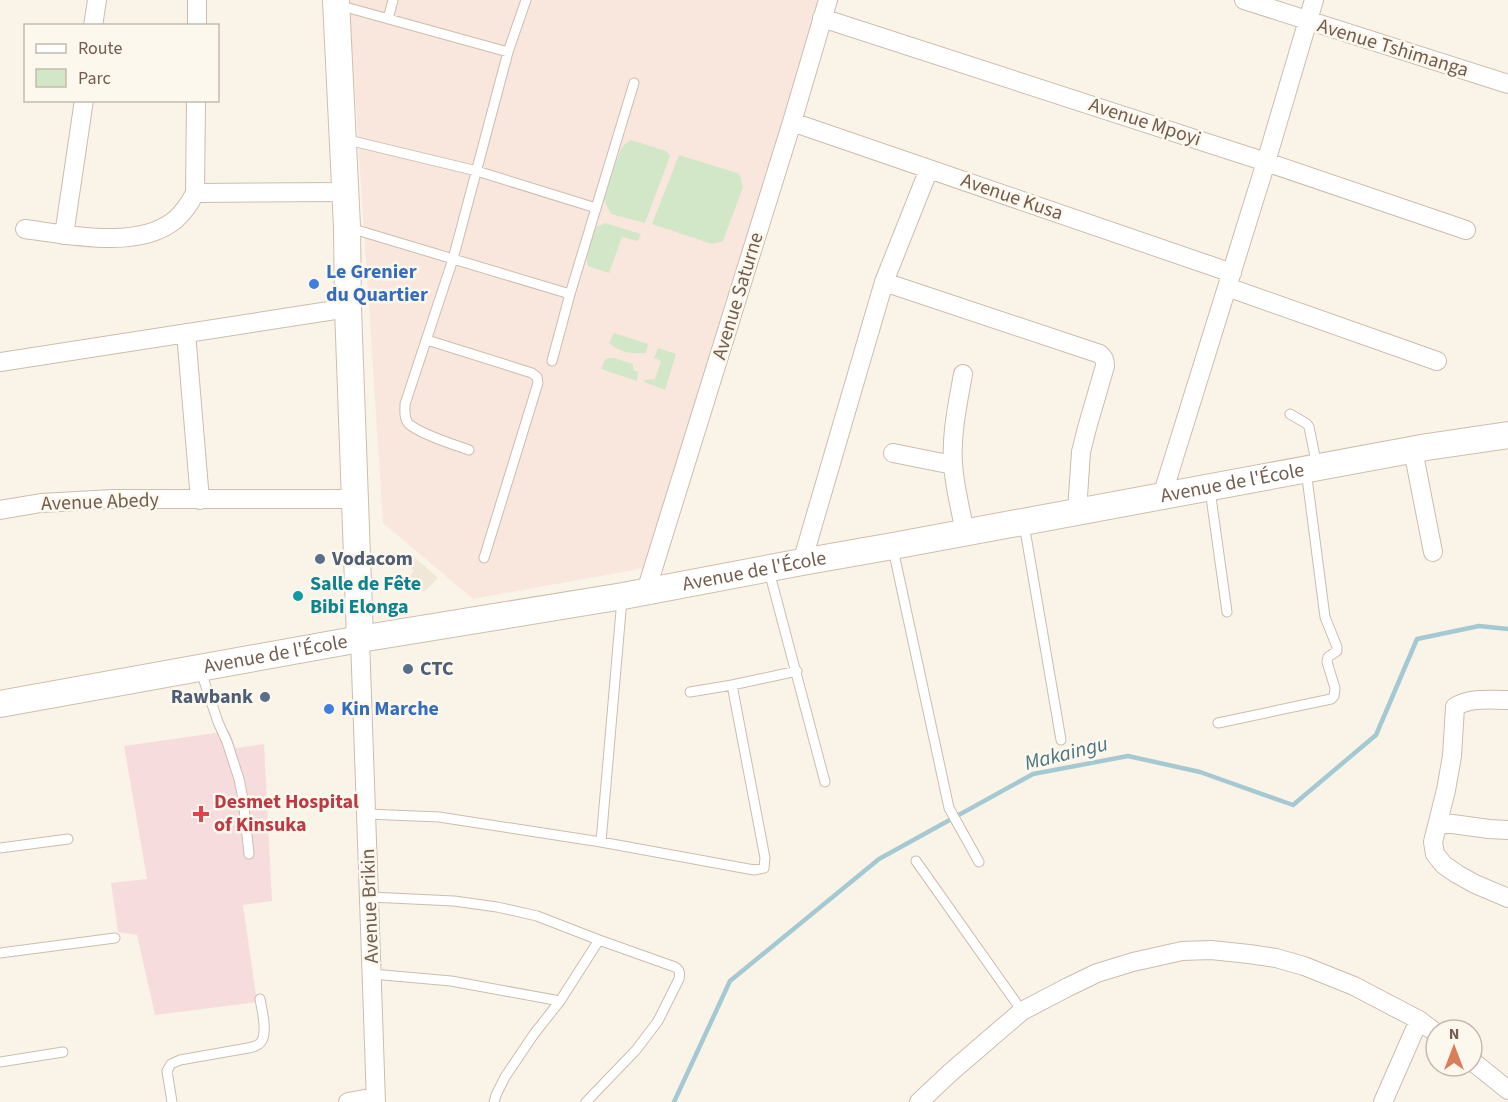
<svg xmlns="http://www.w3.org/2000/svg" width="1508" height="1102" viewBox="0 0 1508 1102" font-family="'Source Sans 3',sans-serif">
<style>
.residential{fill:#f1e7d7}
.commercial{fill:#f9e7dd}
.medical{fill:#f7dcdd}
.green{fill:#d2e7c7}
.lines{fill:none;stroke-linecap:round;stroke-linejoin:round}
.stream{stroke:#a5c9d3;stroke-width:4.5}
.lane-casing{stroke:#cbbdaf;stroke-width:11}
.street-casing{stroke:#cbbdaf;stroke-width:20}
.secondary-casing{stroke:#cebead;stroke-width:28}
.lane{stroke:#fff;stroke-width:9}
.street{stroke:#fff;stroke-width:18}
.secondary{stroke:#fff;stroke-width:26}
.shop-dot{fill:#3f7fe0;stroke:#fdf8ee;stroke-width:2}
.service-dot{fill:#5c6f8a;stroke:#fdf8ee;stroke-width:2}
.culture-dot{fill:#0f9aa8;stroke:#fdf8ee;stroke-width:2}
.health-dot{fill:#e0444e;stroke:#fdf8ee;stroke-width:2}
.labels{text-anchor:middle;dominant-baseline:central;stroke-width:5;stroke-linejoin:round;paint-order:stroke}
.street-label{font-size:20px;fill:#725d4e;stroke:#fdf8ee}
.shop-label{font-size:20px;font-weight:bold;fill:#366cbe;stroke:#fdf8ee;text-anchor:start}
.service-label{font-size:20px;font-weight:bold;fill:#4e5e75;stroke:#fdf8ee;text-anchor:start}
.culture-label{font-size:20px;font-weight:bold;fill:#0d838f;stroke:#fdf8ee;text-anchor:start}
.health-label{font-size:20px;font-weight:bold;fill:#be3a42;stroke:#fdf8ee;text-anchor:start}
.water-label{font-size:21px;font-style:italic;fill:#4a7683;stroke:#fdf8ee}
</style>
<rect width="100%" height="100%" fill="#faf4e8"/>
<!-- residential -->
<path class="residential" d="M 412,555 L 438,578 L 424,592 L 408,578 L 414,571 L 406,563 Z"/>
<!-- commercial -->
<path class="commercial" d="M 349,0 L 822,0 L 734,274 L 645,568 L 473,599 L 383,523 Z"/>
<!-- medical -->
<path class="medical" d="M 229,731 L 236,748 L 264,744 L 272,901 L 243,905 L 257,1002 L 155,1015 L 137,935 L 118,932 L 111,883 L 147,879 L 124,746 Z"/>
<!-- green -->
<path class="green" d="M 631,140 L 666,151 L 670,156 L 645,223 L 611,214 L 603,198 L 620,151 L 625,144 Z
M 679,155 L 737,173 L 740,176 L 743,187 L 723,241 L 712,244 L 652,224 Z
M 605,223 L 641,234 L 638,241 L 622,237 L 609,273 L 588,266 L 586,257 L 596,227 Z
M 614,333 L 648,344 L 646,353 C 631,354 621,353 609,343 Z
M 658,348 L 676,354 L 665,390 L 644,382 L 644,380 L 655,379 L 661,361 L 654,358 Z
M 608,358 L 614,358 L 633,364 L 633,370 L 638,372 L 637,381 L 601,369 L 605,360 Z"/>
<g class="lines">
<!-- stream -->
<path class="stream" d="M 674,1102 L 730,981 L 879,859 L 1033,774 L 1128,756 L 1200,772 L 1293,805 L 1376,735 L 1417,639 L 1479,626 L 1508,629"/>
<defs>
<path id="lane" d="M 338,5 L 508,52
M 388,19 L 393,0
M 344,139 L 477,171 L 596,208
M 350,228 L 570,294
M 427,340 L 532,373 L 537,377 L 538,383 L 484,558
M 552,361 L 570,294 L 634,83
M 1290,414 L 1307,424 L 1309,427 L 1317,466
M 469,450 C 455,445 417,433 408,423 C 404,418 405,411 405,404 L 453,259 L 508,52 L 526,0
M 1210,490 L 1227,612
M 1024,524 L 1061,740
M 893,549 L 949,808 L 979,862
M 769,571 L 825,782
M 200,669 L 218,722 L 227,742 L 239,779 L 243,799 L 249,854
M 690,692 L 732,685 L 797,671
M 1218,723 L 1331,699 L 1334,696 L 1335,688 L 1327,662 L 1328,657 L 1337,651 L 1337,647 L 1325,617 L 1306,470
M 366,814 L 439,817 L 601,842 L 754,870 L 764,868 L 765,858 L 732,685
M 601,842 L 622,599
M 0,848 L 68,839
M 916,861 L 1022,1011
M 370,897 L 454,901 L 497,907 L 537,916 L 599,940 L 675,967 C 680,970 680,973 679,979 L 658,1021 L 636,1050 L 586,1102
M 0,953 L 115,938
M 372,974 L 451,981 L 560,1001
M 0,1062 L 63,1052
M 172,1102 L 167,1071 L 171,1064 L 180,1060 L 248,1048 C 253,1047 258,1046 261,1042 C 268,1033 262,1010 260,999
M 494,1102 L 496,1095 L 505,1077 L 534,1034 L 560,1001 L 599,940"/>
<path id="street" d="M 1244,0 L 1508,84
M 822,18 L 1266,162 L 1466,230
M 93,26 L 97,0
M 197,26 L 197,0
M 196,100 L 195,193 L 345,192
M 792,122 L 1232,273
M 25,229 C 69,235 138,250 175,220 C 184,212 190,203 195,193
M 64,235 L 84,100
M 884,282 L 1100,354 C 1104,358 1105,360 1105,366 L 1087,428 L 1081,452 L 1077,511
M 1227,287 L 1437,361
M 186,333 L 200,500
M 0,362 L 348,308
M 963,374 C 958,403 951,433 953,463 C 954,486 961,510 965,533
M 1413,450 L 1433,552
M 893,453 L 953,465
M 1162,496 L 1266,162 L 1314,0
M 0,510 L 41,503 L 113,499 L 355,499
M 802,562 L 884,282 L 929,169
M 646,591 L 792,122 L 828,0
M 360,639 L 376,1102
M 1508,700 C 1491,700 1470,697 1455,707 L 1452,756 L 1446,790 L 1433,842 L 1435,854 L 1444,865 L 1457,874 L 1475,884 L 1508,898
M 1438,822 L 1489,829 L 1508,830
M 1472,1061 L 1508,1090
M 348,1102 L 375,1097
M 919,1102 L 951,1072 L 1022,1011 L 1068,987 L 1097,973 L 1133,962 L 1182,951 L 1211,950 L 1249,954 L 1276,958 L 1304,966 L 1354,986 L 1419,1020 L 1436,1033
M 1383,1102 L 1419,1020"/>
<g id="secondary">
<path d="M 336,0 L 347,227 L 348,308 L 360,639"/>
<path id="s1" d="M 0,704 L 360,639 L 623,596 L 802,562 L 893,546 L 1427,447 L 1508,435"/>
</g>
</defs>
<!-- lane casing -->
<use href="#lane" class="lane-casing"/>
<!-- street casing -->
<use href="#street" class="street-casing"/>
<!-- secondary casing -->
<use href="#secondary" class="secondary-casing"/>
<!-- lane -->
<use href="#lane" class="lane"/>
<!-- street -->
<use href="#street" class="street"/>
<!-- secondary -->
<use href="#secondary" class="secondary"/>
</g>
<!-- markers -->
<g class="shop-dot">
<circle cx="314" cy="284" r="6"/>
<circle cx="329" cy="709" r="6"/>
</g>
<g class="service-dot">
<circle cx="320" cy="559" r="6"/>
<circle cx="408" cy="669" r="6"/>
<circle cx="265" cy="697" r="6"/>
</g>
<circle class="culture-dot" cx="298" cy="596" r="6"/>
<path class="health-dot" d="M198 805h6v6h6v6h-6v6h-6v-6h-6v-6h6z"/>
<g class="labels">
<!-- street labels -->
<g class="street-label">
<text transform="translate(1393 48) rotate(17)">Avenue Tshimanga</text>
<text transform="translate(1145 122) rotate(18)">Avenue Mpoyi</text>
<text transform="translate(1012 197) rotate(19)">Avenue Kusa</text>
<text transform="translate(738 296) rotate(-73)">Avenue Saturne</text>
<text stroke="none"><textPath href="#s1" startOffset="1252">Avenue de l'École</textPath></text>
<text transform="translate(100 502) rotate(-2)">Avenue Abedy</text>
<text stroke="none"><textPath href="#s1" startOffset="766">Avenue de l'École</textPath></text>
<text stroke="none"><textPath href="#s1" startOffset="280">Avenue de l'École</textPath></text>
<text transform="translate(370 906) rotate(-92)">Avenue Brikin</text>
</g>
<!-- shop labels -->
<g class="shop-label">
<text x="326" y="272">Le Grenier<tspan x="326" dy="23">du Quartier</tspan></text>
<text x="341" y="709">Kin Marche</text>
</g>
<!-- service labels -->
<g class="service-label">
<text x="332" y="559">Vodacom</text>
<text x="420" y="669">CTC</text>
<text x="253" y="697" text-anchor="end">Rawbank</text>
</g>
<!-- culture labels -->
<g class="culture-label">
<text x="310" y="584">Salle de Fête<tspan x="310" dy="23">Bibi Elonga</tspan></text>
</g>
<!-- health labels -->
<g class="health-label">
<text x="214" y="802">Desmet Hospital<tspan x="214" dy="23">of Kinsuka</tspan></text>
</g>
<!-- water labels -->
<g class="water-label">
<text transform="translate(1066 753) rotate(-14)">Makaingu</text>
</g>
</g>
<!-- legend -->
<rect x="24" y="24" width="195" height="78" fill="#fdf8ee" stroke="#c5baae" stroke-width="1.5"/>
<rect x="36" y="44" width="30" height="9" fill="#ffffff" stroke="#c5baae" stroke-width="1.5"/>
<text x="78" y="54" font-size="18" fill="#725d4e">Route</text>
<rect x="36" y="69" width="30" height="18" fill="#d2e7c7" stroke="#c5baae" stroke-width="1.5"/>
<text x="78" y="84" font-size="18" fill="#725d4e">Parc</text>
<!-- north arrow -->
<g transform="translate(1454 1048)"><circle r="28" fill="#fdf8ee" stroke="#c5baae" stroke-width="1.5"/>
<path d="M0-4.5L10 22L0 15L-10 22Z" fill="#d87e59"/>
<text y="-9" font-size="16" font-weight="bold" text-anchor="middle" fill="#725d4e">N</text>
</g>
</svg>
